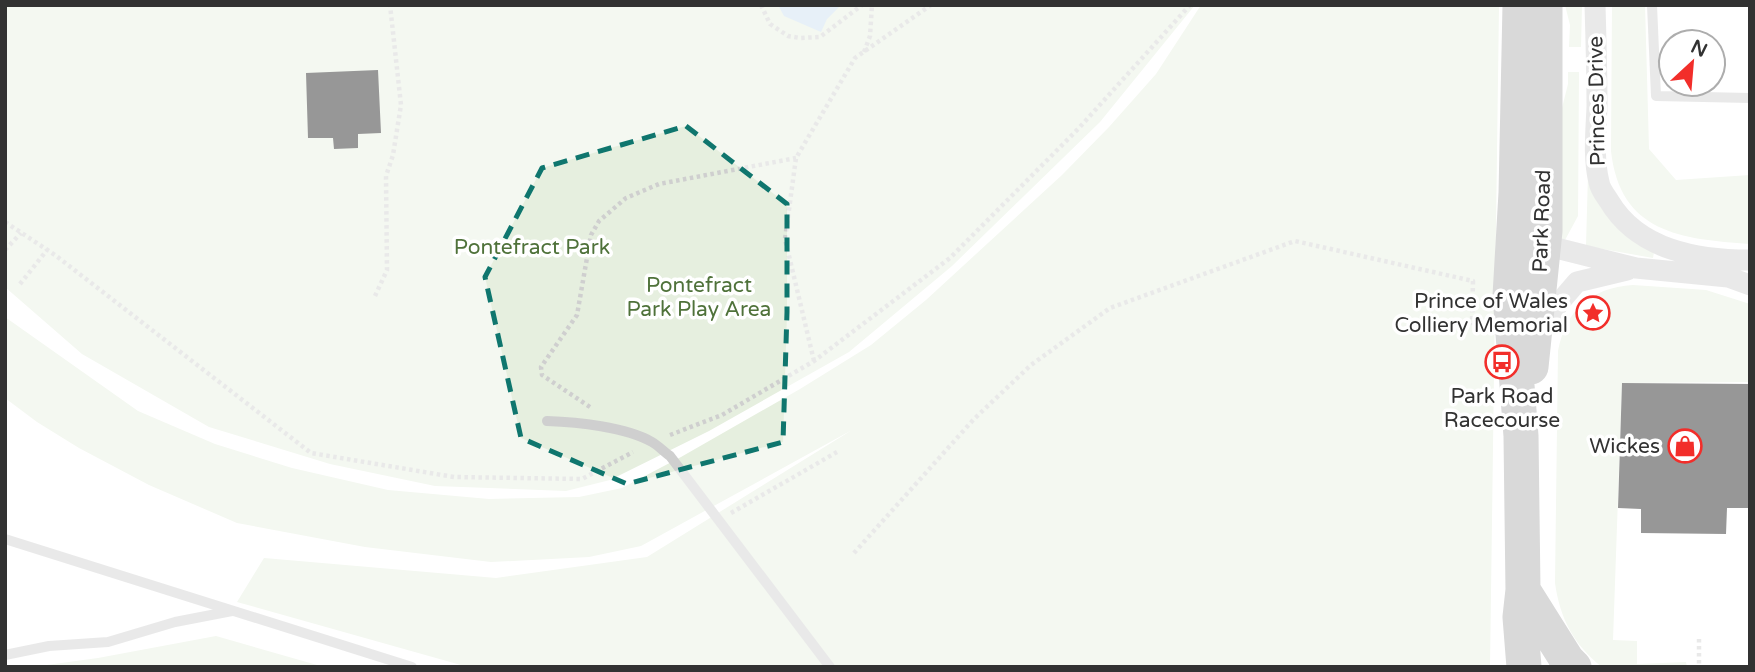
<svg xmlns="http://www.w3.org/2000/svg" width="1755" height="672" viewBox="0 0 1755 672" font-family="'Varela Round',sans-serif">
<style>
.green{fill:#e6efdf}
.water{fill:#cadef0}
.building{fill:#191919}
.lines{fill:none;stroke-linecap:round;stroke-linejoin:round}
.path{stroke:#cfcfcf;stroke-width:4.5;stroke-dasharray:3.5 3.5;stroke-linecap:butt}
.lane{stroke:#cfcfcf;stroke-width:10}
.street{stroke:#cfcfcf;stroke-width:21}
.primary{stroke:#aaa;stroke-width:35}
.marked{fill:none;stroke:#0f766e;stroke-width:5;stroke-dasharray:14 9;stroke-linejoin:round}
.labels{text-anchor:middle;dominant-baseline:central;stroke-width:7;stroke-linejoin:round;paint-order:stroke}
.street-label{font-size:21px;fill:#323232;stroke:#fff}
.park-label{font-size:21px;fill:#4f723a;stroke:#fff}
.poi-label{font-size:21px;fill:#323232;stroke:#fff;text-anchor:end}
</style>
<rect width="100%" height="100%" fill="#fff"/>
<!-- green -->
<path class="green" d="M 5,5 L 1195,5 L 1100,122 L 952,266 L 849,352 L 709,431 L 610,480 L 566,491 L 435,486 L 330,464 L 209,427 L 82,354 L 5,287 Z
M 1201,5 L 1499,5 L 1490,667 L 468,667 L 237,602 L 264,558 L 496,578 L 647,557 L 852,430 L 641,546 L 589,557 L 491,562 L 365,547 L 237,523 L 149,485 L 79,448 L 37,422 L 5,398 L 5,317 L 138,411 L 215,444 L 292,468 L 388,490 L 489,499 L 579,497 L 622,488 L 681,457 L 800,389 L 871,345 L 926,300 L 1062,175 L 1109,127 L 1156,74 Z
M 1565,5 L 1582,5 L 1581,47 L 1569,47 L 1570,25 Z
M 1612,5 L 1645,5 L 1649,149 L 1676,180 L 1750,175 L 1750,244 C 1681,239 1620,233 1611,151 Z
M 1568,72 L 1579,72 L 1578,216 L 1565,240 L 1556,237 L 1558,124 L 1568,84 Z
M 1588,174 L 1654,252 L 1653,258 L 1586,246 Z
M 1633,285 L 1706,290 L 1750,304 L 1750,382 L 1622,383 L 1613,640 L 1637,641 L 1637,664 L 1686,662 L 1687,667 L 1602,667 C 1573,644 1560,618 1555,583 L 1558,351 C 1566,310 1590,288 1633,285 Z
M 216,636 L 324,667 L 32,667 L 98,658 Z"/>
<!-- water -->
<path class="water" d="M 778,5 L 841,5 L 827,19 L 821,32 L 784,16 Z"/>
<!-- building -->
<path class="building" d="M 378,70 L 381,133 L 358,134 L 358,148 L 334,149 L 333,138 L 308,138 L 306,73 Z
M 1622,383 L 1750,384 L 1750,508 L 1727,508 L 1726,534 L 1641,533 L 1641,509 L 1618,508 Z"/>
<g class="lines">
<!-- path -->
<path class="path" d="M 761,5 L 770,24 L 788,36 L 800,38 L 820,37 L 862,5
M 864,52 L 870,36 L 872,5
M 5,222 L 55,255 L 311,453 L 454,477 L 582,479 L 633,452
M 5,250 L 21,233
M 20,284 L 47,250
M 375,296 L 387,270 L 386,176 L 393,155 L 401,105 L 390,5
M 814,361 L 785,239 L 796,158 L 855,58 L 931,5
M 590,407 L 542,375 L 541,367 L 577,315 L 591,235 L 599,221 L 626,198 L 659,184 L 796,158
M 670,435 L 722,415 L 814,361 L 950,258 L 1079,128 L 1190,5
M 731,513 L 837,452
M 854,553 L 974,419 L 1031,365 L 1110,308 L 1295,241 L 1473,281 L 1472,323 L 1485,324
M 1699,639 L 1699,667"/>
<!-- lane -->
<path class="lane" d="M 1652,5 L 1656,96 L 1750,98
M 547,421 C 577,422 626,427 652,442 C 659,446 664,452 670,456 L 830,667
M 5,539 L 412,667
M 5,655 L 49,646 L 108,642 L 175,622 L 232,611"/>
<!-- street -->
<path class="street" d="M 1595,5 C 1596,39 1597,73 1597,107 C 1596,131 1593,158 1599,182 C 1600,189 1605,195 1609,201 C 1638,250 1697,260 1750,260
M 1536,240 L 1544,245 L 1636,268 L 1728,277 L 1750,285
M 1539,332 L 1559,303 L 1577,282 L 1627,270"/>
<!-- primary -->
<path class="primary" d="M 1520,5 L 1516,193 L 1510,296 L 1521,436 L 1523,590 L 1520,617 L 1524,667
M 1531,367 L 1545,231 L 1545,5
M 1523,590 L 1567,660 L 1574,667"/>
</g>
<!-- marked area -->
<path d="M0 0H1755V672H0ZM 686,126 L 787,204 L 787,312 L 783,442 L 627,484 L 521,438 L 485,277 L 542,168 Z" fill="#fff" fill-opacity=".55" fill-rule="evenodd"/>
<path class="marked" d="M 686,126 L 787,204 L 787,312 L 783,442 L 627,484 L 521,438 L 485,277 L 542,168 Z"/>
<!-- icons -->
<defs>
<symbol id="sight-ring" viewBox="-11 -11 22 22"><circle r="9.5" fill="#fff" stroke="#f22e2a" stroke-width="1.5"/><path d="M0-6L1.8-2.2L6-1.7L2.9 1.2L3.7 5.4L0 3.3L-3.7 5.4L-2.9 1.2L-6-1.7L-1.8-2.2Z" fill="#f22e2a"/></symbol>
<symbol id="bus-ring" viewBox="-11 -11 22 22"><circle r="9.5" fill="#fff" stroke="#f22e2a" stroke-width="1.5"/><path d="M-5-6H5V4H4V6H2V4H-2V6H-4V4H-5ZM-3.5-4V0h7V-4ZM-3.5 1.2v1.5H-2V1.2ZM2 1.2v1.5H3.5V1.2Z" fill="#f22e2a"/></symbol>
<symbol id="shop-ring" viewBox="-11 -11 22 22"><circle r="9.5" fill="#fff" stroke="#f22e2a" stroke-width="1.5"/><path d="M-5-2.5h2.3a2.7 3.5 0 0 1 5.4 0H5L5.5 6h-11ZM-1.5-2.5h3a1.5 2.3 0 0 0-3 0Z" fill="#f22e2a"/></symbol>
</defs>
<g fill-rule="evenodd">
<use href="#sight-ring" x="1574" y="294" width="38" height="38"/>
<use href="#bus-ring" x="1483" y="343" width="38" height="38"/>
<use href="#shop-ring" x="1666" y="427" width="38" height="38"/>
</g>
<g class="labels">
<!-- street labels -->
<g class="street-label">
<text transform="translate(1597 101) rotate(-91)">Princes Drive</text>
<text transform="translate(1542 221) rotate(-88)">Park Road</text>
</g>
<!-- park labels -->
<g class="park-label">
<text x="532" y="247">Pontefract Park</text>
<text x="699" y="285">Pontefract<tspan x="699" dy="24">Park Play Area</tspan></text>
</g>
<!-- poi labels -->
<g class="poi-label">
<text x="1568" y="301">Prince of Wales<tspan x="1568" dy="24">Colliery Memorial</tspan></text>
<text x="1502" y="396" text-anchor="middle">Park Road<tspan x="1502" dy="24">Racecourse</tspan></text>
<text x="1660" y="446">Wickes</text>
</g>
</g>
<!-- border -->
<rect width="1755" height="672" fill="none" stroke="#323232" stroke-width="14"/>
<!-- north arrow -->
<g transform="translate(1692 63) rotate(26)"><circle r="33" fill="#ffffff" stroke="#adadad" stroke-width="2"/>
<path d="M0-5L12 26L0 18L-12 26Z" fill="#f22e2a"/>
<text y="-10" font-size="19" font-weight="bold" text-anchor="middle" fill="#323232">N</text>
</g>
</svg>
